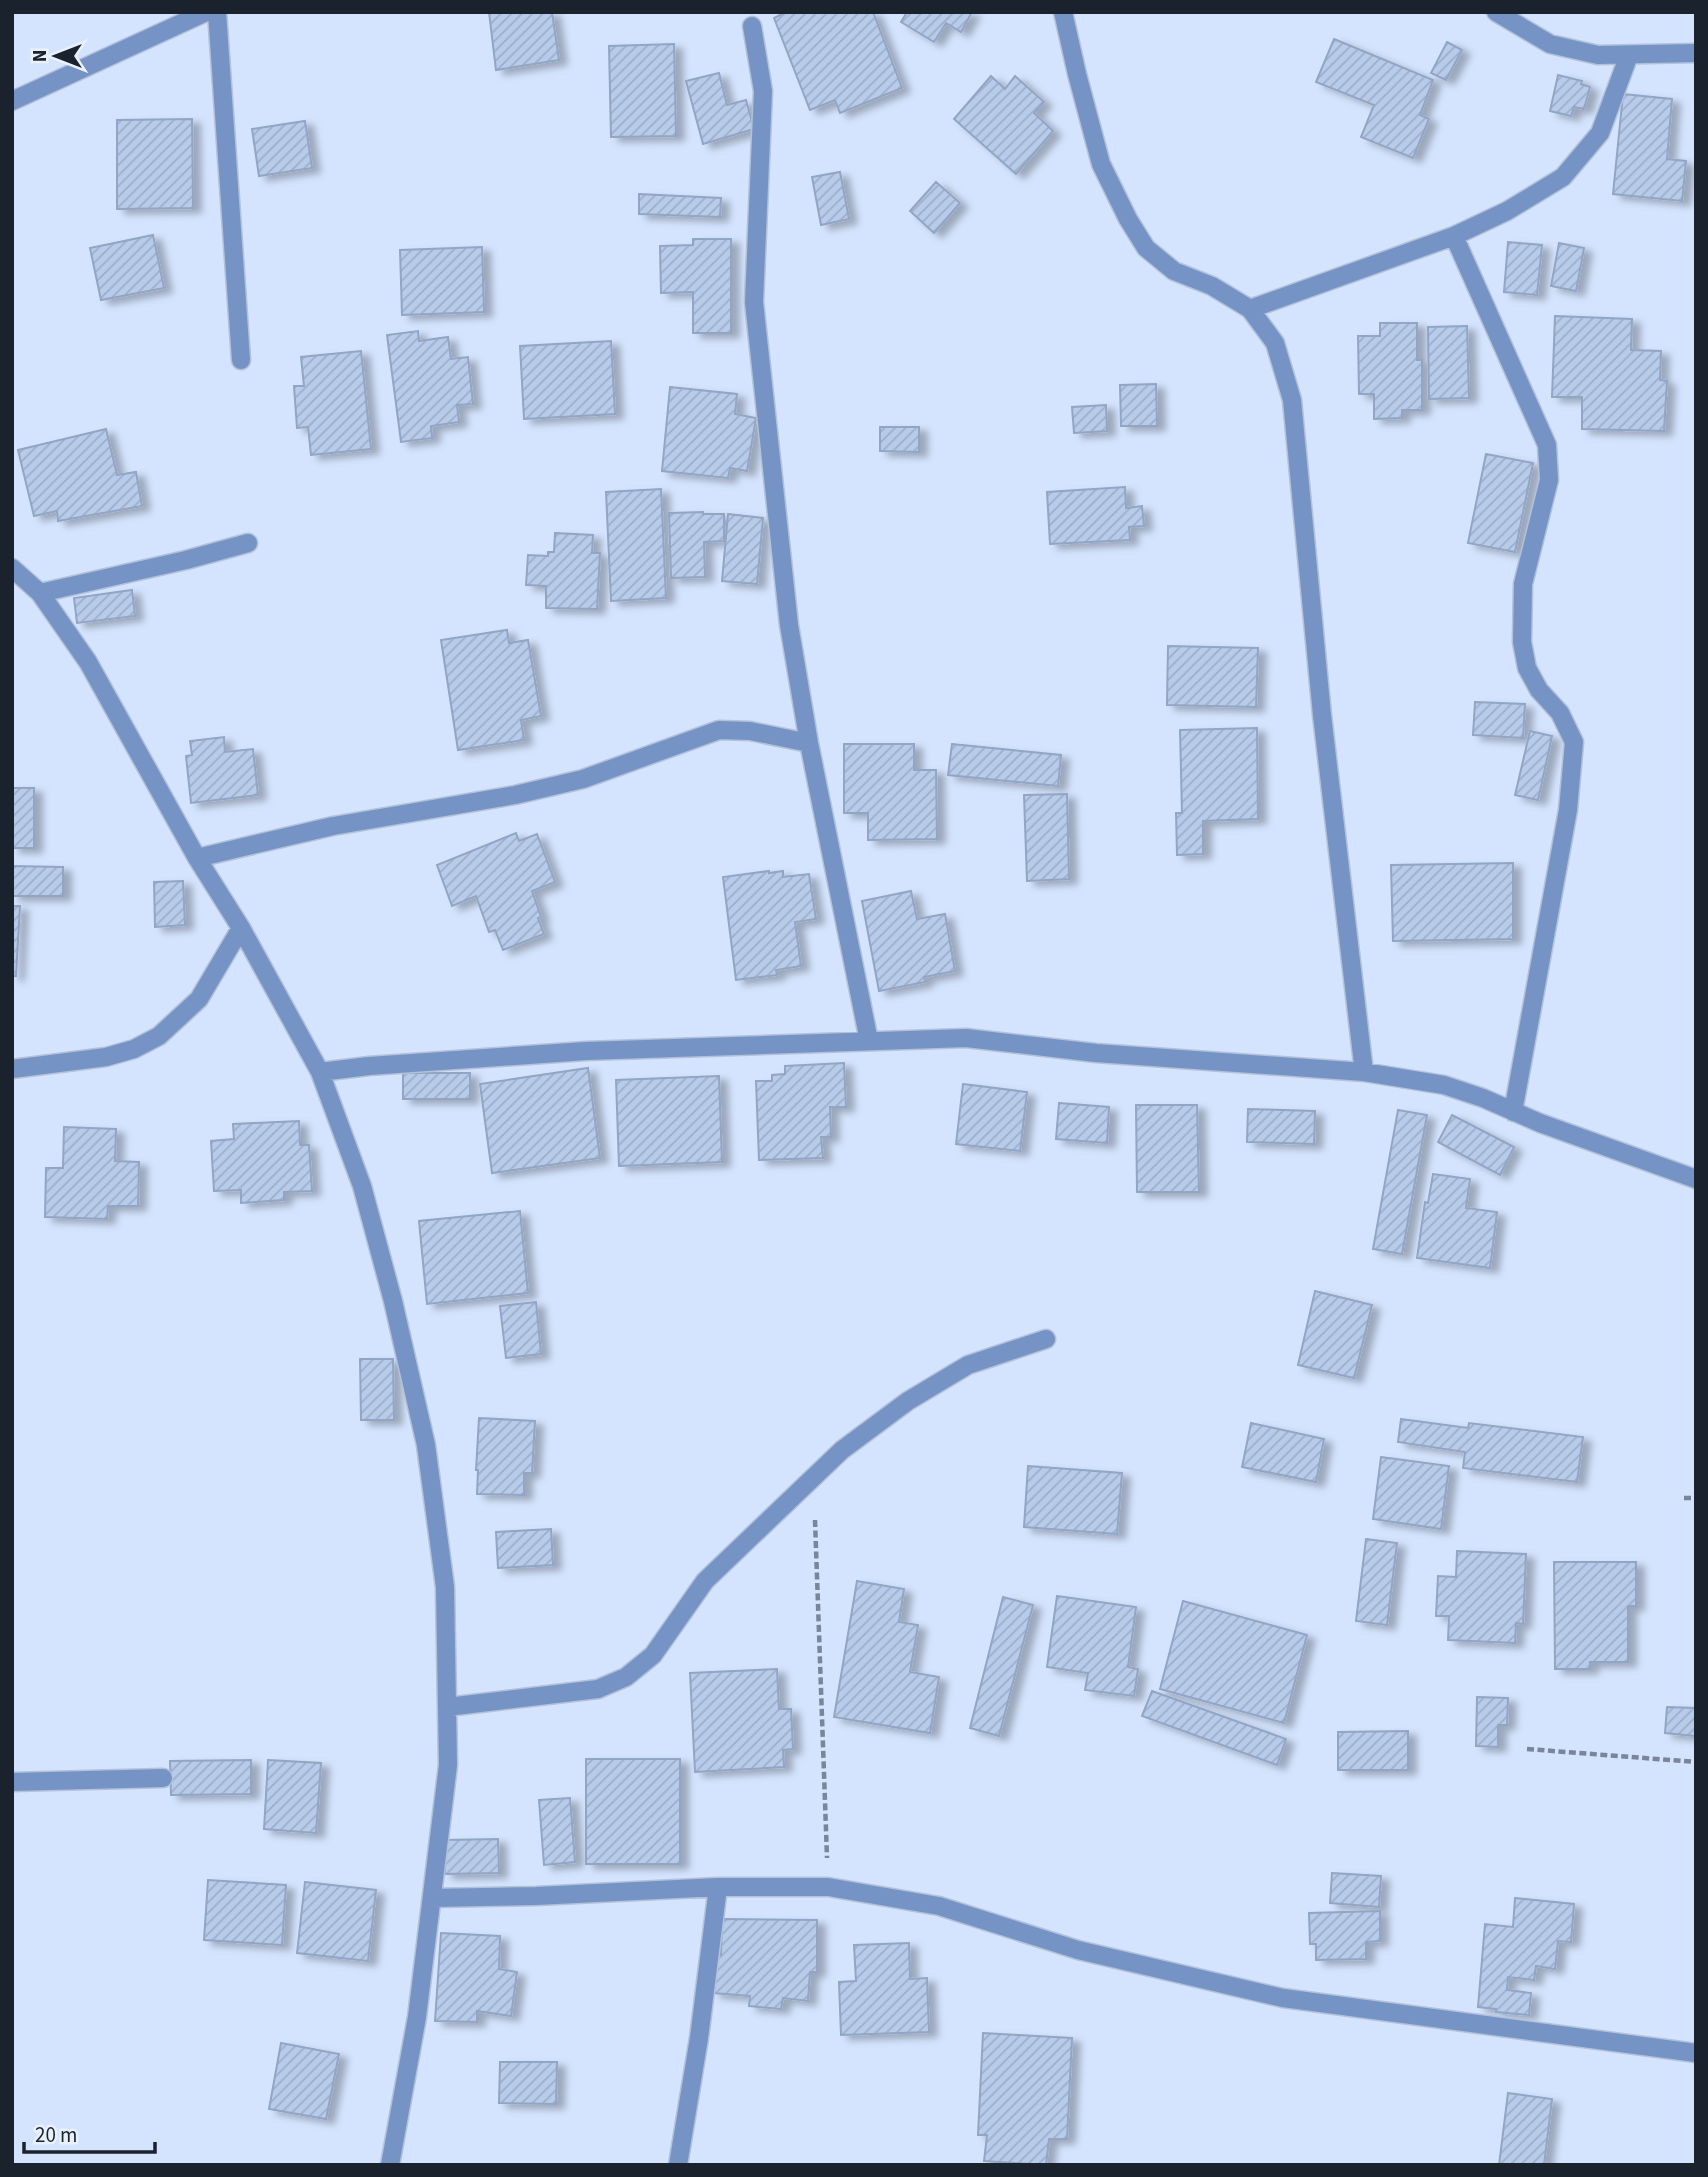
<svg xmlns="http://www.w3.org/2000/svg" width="1708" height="2177" viewBox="0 0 1708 2177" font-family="'Source Sans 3',sans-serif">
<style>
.building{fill:url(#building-hatch);stroke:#92a5c4;stroke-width:2;filter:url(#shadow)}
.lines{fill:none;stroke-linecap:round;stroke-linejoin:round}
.street-casing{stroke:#b3c1d9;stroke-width:21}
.path{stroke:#798598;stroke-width:4.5;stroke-dasharray:7 3.5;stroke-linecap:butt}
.street{stroke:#7594c5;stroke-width:18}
</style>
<defs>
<pattern id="building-hatch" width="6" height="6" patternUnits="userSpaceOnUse" patternTransform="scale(1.75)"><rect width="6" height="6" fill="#b7cbea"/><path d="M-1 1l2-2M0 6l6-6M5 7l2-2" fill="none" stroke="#9daec9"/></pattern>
<filter id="shadow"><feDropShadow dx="8" dy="4.5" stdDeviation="3.5" flood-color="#0004"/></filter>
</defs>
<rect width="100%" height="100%" fill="#d4e4fe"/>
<!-- building -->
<path class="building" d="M 489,12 L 552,12 L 559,60 L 496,70 Z
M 786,12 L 873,12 L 902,88 L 840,113 L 835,100 L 810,110 L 774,18 Z
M 907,12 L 972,12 L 961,32 L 946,23 L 934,42 L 901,22 Z
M 1334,39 L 1433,80 L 1420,115 L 1429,119 L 1413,158 L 1361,137 L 1374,105 L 1316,82 Z
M 1447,42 L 1462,50 L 1446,80 L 1431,73 Z
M 674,44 L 676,136 L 611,137 L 609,46 Z
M 719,73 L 727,105 L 746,100 L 754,129 L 703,144 L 686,81 Z
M 1558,75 L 1582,81 L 1581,84 L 1590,87 L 1584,109 L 1574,107 L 1571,116 L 1550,111 Z
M 991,76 L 1005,89 L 1015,76 L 1044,102 L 1034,113 L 1053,131 L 1016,174 L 954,119 Z
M 1623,94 L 1672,99 L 1667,159 L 1686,161 L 1682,201 L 1613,194 Z
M 192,119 L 193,208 L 117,209 L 117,120 Z
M 305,121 L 312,168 L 259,176 L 252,129 Z
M 840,172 L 849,219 L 821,225 L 812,177 Z
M 936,182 L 960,203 L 934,233 L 910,211 Z
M 639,194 L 721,198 L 720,217 L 639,214 Z
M 153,235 L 164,288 L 101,300 L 90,248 Z
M 693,239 L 731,239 L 731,333 L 693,333 L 693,292 L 661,293 L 660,246 L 693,245 Z
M 1508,242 L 1542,245 L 1537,295 L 1504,292 Z
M 1559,243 L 1584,248 L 1576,291 L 1551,286 Z
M 482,247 L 484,312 L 402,315 L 400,250 Z
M 1555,316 L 1632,319 L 1631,350 L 1661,351 L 1660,380 L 1667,381 L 1664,431 L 1582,429 L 1582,397 L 1552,397 Z
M 1380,323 L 1417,323 L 1417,360 L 1422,360 L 1422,410 L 1402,410 L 1402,418 L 1374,419 L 1374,394 L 1359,394 L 1358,336 L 1380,336 Z
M 1467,326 L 1469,398 L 1429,399 L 1428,327 Z
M 418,331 L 419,341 L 448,337 L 451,359 L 468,357 L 473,404 L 457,405 L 459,422 L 431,426 L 432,438 L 401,442 L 387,335 Z
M 611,341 L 615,414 L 524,419 L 520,346 Z
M 361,351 L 371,449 L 311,455 L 308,427 L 297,428 L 294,386 L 304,386 L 301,357 Z
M 1156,384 L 1157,426 L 1121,426 L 1120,385 Z
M 670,387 L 737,394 L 735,414 L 756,418 L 747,471 L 730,468 L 728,478 L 662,471 Z
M 1106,405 L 1107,431 L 1074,433 L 1072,407 Z
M 880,427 L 919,427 L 919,452 L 880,451 Z
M 106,429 L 117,475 L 136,472 L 142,506 L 58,521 L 57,511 L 34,516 L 18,450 Z
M 1486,454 L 1533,463 L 1515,552 L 1468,543 Z
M 1125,487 L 1126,508 L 1142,506 L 1144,526 L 1129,527 L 1130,540 L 1050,544 L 1047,492 Z
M 661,489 L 666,598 L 611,601 L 606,492 Z
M 703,512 L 703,514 L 724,514 L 724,541 L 704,542 L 705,577 L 671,578 L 669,513 Z
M 728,514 L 763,518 L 757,584 L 722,581 Z
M 555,533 L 593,535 L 592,553 L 600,553 L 597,609 L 546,608 L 546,586 L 526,585 L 528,555 L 548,556 L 548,552 L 554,552 Z
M 132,590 L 135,616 L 77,623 L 74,598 Z
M 507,630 L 509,643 L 528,640 L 541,716 L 521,720 L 524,740 L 458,750 L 441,640 Z
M 1168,646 L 1258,648 L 1256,707 L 1167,705 Z
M 1475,702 L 1525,704 L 1523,738 L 1473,735 Z
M 1257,728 L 1258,819 L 1203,821 L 1203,854 L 1177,855 L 1176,813 L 1182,813 L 1180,730 Z
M 1530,731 L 1552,736 L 1538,800 L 1515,795 Z
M 224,737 L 225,752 L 253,749 L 258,795 L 191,803 L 186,756 L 192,755 L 190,741 Z
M 844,744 L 914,744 L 914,770 L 936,770 L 937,839 L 868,840 L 868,813 L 844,813 Z
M 952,744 L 1061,755 L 1058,786 L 948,775 Z
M 12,788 L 34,788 L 34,848 L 12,848 Z
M 1067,794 L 1069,879 L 1027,881 L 1024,795 Z
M 516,833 L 519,841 L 537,834 L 555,882 L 532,891 L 541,917 L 538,918 L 544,934 L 503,950 L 495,930 L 489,932 L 476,896 L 452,906 L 437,865 Z
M 1513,863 L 1513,939 L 1393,941 L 1391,865 Z
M 12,866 L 63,867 L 63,896 L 12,896 Z
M 769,871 L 769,873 L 783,871 L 783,877 L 809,874 L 816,919 L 795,922 L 801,966 L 776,970 L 777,975 L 736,980 L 723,877 Z
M 183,881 L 185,925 L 155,927 L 154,882 Z
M 911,891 L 917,919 L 945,914 L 955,971 L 924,977 L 925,982 L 879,991 L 862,901 Z
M 12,906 L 20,906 L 16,976 L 12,976 Z
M 844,1063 L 846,1107 L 830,1107 L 831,1137 L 821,1137 L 823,1158 L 759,1160 L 756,1081 L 772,1081 L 772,1075 L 785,1074 L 785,1066 Z
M 588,1068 L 600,1158 L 492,1173 L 480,1084 Z
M 403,1073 L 470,1073 L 470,1099 L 403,1099 Z
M 719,1076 L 722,1162 L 619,1166 L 616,1080 Z
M 963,1084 L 1027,1092 L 1020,1151 L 956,1144 Z
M 1059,1103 L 1109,1107 L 1107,1143 L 1056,1139 Z
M 1136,1105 L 1197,1105 L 1199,1192 L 1137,1192 Z
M 1248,1109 L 1315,1111 L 1314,1144 L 1247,1142 Z
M 1398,1110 L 1427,1115 L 1402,1254 L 1373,1249 Z
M 1452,1115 L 1514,1147 L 1500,1175 L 1438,1142 Z
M 299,1121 L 300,1145 L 309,1145 L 312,1191 L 284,1192 L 284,1200 L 241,1203 L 241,1190 L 214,1191 L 211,1141 L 234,1139 L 233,1124 Z
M 64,1127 L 116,1129 L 115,1161 L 139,1162 L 138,1206 L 108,1206 L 107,1219 L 45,1217 L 46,1168 L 63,1168 Z
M 1433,1174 L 1470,1179 L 1466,1208 L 1497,1212 L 1490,1268 L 1417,1258 L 1425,1202 L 1428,1203 Z
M 520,1211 L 528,1293 L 427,1304 L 419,1221 Z
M 1315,1291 L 1372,1305 L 1354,1378 L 1298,1365 Z
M 536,1302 L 541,1354 L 506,1358 L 500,1306 Z
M 360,1359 L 393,1359 L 394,1420 L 361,1420 Z
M 479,1418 L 535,1421 L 532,1473 L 524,1473 L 524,1495 L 477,1494 L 478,1470 L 476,1470 Z
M 1401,1419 L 1468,1428 L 1469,1423 L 1583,1437 L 1577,1482 L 1463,1468 L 1465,1452 L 1398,1442 Z
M 1251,1423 L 1324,1439 L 1316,1482 L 1242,1467 Z
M 1381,1457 L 1449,1466 L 1441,1529 L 1373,1519 Z
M 1028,1466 L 1122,1473 L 1117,1534 L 1024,1527 Z
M 551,1529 L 553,1565 L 498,1568 L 496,1532 Z
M 1366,1539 L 1397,1543 L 1387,1625 L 1356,1621 Z
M 1457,1551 L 1526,1554 L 1523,1624 L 1516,1623 L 1515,1643 L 1448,1640 L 1449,1616 L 1436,1616 L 1438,1576 L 1456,1577 Z
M 1554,1562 L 1636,1562 L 1636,1606 L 1628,1606 L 1628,1662 L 1590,1662 L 1590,1669 L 1555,1669 Z
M 857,1581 L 904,1589 L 899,1622 L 918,1625 L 910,1672 L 939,1677 L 930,1733 L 834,1717 Z
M 1057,1596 L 1136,1607 L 1128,1667 L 1138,1669 L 1134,1696 L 1085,1690 L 1088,1673 L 1047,1667 Z
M 1003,1597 L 1033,1605 L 999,1736 L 970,1728 Z
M 1183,1601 L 1307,1635 L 1284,1723 L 1160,1689 Z
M 777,1669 L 779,1709 L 791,1709 L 793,1749 L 783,1750 L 784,1767 L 695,1772 L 690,1673 Z
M 1152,1691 L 1286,1739 L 1277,1765 L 1142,1716 Z
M 1477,1697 L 1508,1698 L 1507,1725 L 1498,1725 L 1498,1747 L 1476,1746 Z
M 1667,1707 L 1696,1708 L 1695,1736 L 1665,1733 Z
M 1408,1731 L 1408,1770 L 1338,1770 L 1338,1732 Z
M 586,1759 L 680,1759 L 680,1864 L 586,1864 Z
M 251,1760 L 251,1794 L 171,1795 L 170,1761 Z
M 268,1760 L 321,1763 L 316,1833 L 264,1829 Z
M 570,1798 L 575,1862 L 544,1865 L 539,1800 Z
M 498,1839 L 499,1873 L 445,1874 L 444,1840 Z
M 1332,1873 L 1381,1876 L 1379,1907 L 1330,1903 Z
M 208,1880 L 286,1885 L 282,1945 L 204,1940 Z
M 305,1882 L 376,1890 L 368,1961 L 297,1953 Z
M 1515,1898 L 1574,1904 L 1571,1942 L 1558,1941 L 1555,1969 L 1536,1966 L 1534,1980 L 1508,1977 L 1507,1990 L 1531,1993 L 1529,2015 L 1496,2012 L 1496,2009 L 1478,2007 L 1485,1924 L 1513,1927 Z
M 1380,1911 L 1380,1941 L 1366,1942 L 1366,1959 L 1316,1960 L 1316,1944 L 1310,1944 L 1309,1913 Z
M 722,1919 L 817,1920 L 817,1972 L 810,1972 L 808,2001 L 783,1998 L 781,2009 L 749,2006 L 750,1996 L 713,1993 L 716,1955 L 721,1955 Z
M 441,1933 L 500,1936 L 499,1969 L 517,1972 L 511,2016 L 477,2011 L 477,2022 L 435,2021 Z
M 909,1943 L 910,1979 L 927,1978 L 929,2032 L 841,2035 L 839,1982 L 856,1981 L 854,1945 Z
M 983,2033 L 1072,2038 L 1067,2139 L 1049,2139 L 1046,2165 L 984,2161 L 987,2135 L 978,2135 Z
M 281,2043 L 339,2054 L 326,2119 L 269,2109 Z
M 500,2062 L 557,2062 L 556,2104 L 499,2103 Z
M 1508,2093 L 1552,2099 L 1544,2165 L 1499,2165 Z"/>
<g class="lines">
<defs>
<path id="street" d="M 217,12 L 241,360
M 1063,12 L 1077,74 L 1101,164 L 1128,219 L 1146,248 L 1174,271 L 1212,286 L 1250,309 L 1275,343 L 1292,400 L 1322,715 L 1364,1072
M 1496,12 L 1550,44 L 1598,55 L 1696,53
M 752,26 L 763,91 L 754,302 L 789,625 L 809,743 L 869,1041
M 12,101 L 206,12
M 1454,236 L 1547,445 L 1549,480 L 1523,584 L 1522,642 L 1527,668 L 1539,690 L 1560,713 L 1574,742 L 1568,810 L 1513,1112
M 1250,309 L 1454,236 L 1507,211 L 1563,177 L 1600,133 L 1629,55
M 12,568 L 40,593 L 88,662 L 197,858 L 241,928 L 320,1072 L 362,1186 L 393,1301 L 426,1445 L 445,1587 L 448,1765 L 417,2017 L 390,2165
M 40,593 L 186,560 L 248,543
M 197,858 L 333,826 L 515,795 L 583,779 L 719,730 L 750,731 L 809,743
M 12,1069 L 106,1057 L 134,1049 L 159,1036 L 199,999 L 241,928
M 320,1072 L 369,1066 L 586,1051 L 966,1038 L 1096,1053 L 1364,1072 L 1444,1085 L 1483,1098 L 1540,1123 L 1696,1179
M 447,1707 L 598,1689 L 626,1677 L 653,1655 L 705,1581 L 842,1450 L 908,1401 L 968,1365 L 1046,1339
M 12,1782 L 163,1778
M 432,1898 L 536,1896 L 718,1887 L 828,1887 L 939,1906 L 1078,1950 L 1283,1998 L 1696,2053
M 678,2165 L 699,2038 L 718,1887"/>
</defs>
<!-- street casing -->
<use href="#street" class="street-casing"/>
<!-- path -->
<path class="path" d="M 1684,1498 L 1696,1498
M 815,1520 L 827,1858
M 1527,1749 L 1696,1762"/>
<!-- street -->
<use href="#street" class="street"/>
</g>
<!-- border -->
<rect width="1708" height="2177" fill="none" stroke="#1a222e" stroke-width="28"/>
<!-- north arrow -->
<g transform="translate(56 56) rotate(270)" stroke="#e9f1fe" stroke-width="5" paint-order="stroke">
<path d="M0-5L12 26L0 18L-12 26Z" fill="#1a222e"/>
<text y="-10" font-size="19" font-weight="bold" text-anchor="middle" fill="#1a222e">N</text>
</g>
<!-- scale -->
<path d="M24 2142v10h131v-10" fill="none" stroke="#1a222e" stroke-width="3.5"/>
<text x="35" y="2142" font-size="21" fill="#1a222e" stroke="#e9f1fe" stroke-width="5" paint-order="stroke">20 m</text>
</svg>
